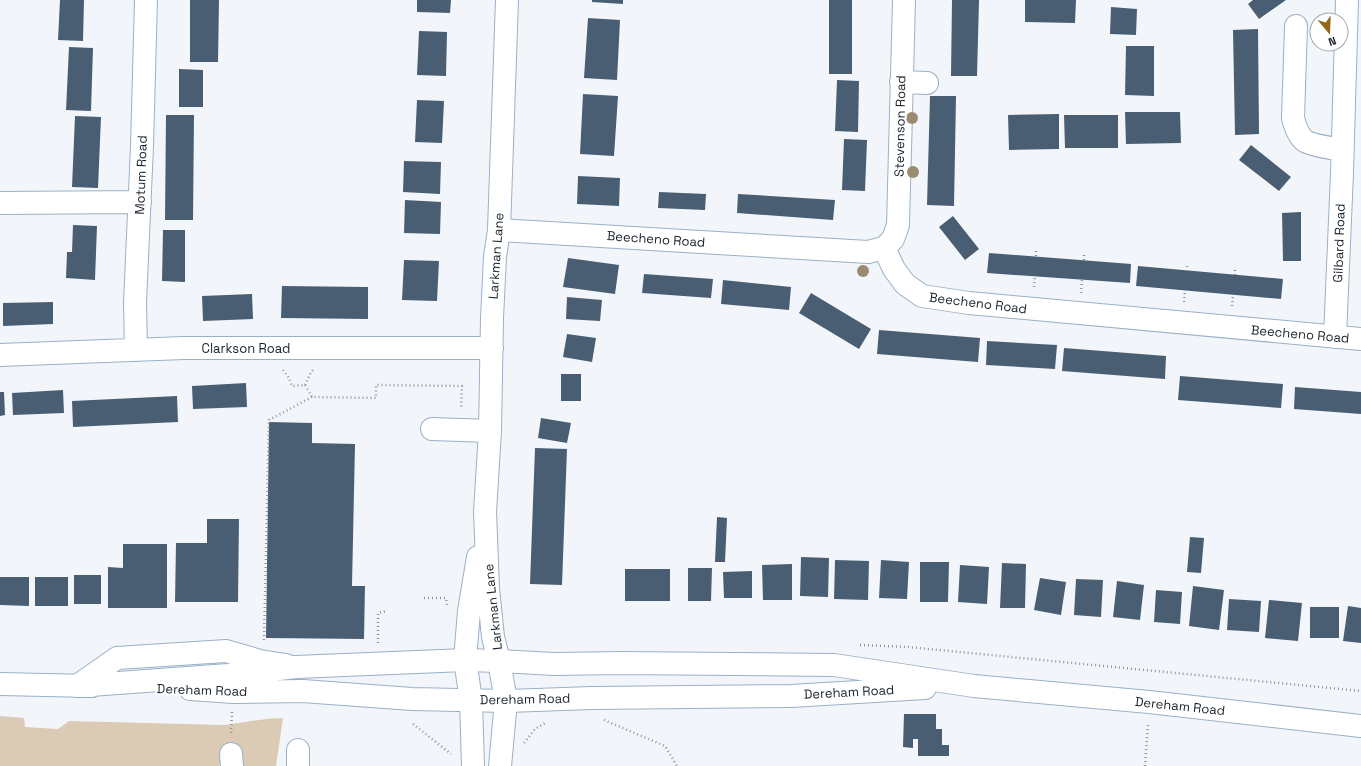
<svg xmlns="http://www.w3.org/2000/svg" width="1361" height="766" viewBox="0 0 1361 766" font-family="'Space Grotesk',sans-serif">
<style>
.green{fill:#dbcab4}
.building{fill:#495e72}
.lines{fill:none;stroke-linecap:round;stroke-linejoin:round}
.minor-casing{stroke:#9ab0c7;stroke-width:24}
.highway-casing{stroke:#9ab0c7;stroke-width:24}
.path{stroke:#90969c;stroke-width:2.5;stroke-dasharray:1 3;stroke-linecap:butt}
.minor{stroke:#fff;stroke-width:22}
.highway{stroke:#fff;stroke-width:22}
.tree{fill:#9b8c71}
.labels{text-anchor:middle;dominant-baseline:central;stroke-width:4;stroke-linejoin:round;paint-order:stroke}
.street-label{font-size:13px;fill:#1a222b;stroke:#fff}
</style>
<rect width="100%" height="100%" fill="#f2f6fb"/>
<!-- green -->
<path class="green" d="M 0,716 L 24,718 L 25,727 L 58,729 L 69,721 L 224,725 C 244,723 263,718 283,718 L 276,766 L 239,766 L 224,754 L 219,766 L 0,766 Z"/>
<!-- building -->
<path class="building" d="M 60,0 L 84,0 L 83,41 L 58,40 Z
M 190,0 L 219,0 L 218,62 L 190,62 Z
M 417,0 L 451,0 L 450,13 L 417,12 Z
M 592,0 L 623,0 L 623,4 L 592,2 Z
M 829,0 L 852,0 L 852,74 L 829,74 Z
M 952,0 L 979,0 L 977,76 L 951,76 Z
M 1025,0 L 1076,0 L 1075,23 L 1025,22 Z
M 1253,0 L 1286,0 L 1259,19 L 1248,4 Z
M 1111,7 L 1137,9 L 1136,35 L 1110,34 Z
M 588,18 L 620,20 L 617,80 L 584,78 Z
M 1258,29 L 1259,134 L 1235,135 L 1233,30 Z
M 419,31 L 447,32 L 446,76 L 417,75 Z
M 1126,46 L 1154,46 L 1154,96 L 1125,95 Z
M 69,47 L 93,48 L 91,111 L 66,110 Z
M 179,69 L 203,70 L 203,107 L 179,107 Z
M 837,80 L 859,81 L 858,132 L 835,131 Z
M 583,94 L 618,96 L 614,156 L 580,154 Z
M 930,96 L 956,96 L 954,206 L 927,205 Z
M 417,100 L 444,101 L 442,143 L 415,142 Z
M 1125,112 L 1180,112 L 1181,143 L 1126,144 Z
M 1059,114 L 1059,149 L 1009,150 L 1008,115 Z
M 166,115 L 194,115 L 193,220 L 165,220 Z
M 1064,115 L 1118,115 L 1118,148 L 1065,148 Z
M 75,116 L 101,117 L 98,188 L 72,187 Z
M 844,139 L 867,140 L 865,191 L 842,190 Z
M 1251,145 L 1291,177 L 1279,191 L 1239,160 Z
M 404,161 L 441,162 L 440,194 L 403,192 Z
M 578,176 L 620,178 L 619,206 L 577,204 Z
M 659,192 L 706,194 L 705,210 L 658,208 Z
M 738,194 L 835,200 L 833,220 L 737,213 Z
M 405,200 L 441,202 L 440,234 L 404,233 Z
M 1301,212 L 1301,261 L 1283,261 L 1282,213 Z
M 953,216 L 979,249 L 965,260 L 939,227 Z
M 73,225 L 97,226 L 95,280 L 66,278 L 67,252 L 72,252 Z
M 163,230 L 185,230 L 185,282 L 162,281 Z
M 989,253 L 1131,264 L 1130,283 L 987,273 Z
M 568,258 L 619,265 L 615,294 L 563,287 Z
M 404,260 L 439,261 L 437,301 L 402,300 Z
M 1138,266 L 1283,279 L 1281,299 L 1136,286 Z
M 644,274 L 713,279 L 711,298 L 642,293 Z
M 723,280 L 791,287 L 789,310 L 721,304 Z
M 282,286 L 368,287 L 368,319 L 281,318 Z
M 811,293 L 871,329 L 859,349 L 799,313 Z
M 252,294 L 253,319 L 203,321 L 202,296 Z
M 567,297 L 602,300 L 600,321 L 566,319 Z
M 53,302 L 53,324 L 3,326 L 3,303 Z
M 879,330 L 980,338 L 978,362 L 877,354 Z
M 567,334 L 596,338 L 592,362 L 563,357 Z
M 987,341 L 1057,345 L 1055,369 L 986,365 Z
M 1064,348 L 1166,356 L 1165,379 L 1062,371 Z
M 561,374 L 581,374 L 581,401 L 561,401 Z
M 1180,376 L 1283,384 L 1281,408 L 1178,400 Z
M 246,383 L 247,407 L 193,409 L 192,386 Z
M 1295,387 L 1361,392 L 1361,414 L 1294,409 Z
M 63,390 L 64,413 L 13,415 L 12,393 Z
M 0,392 L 4,392 L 5,415 L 0,416 Z
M 177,396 L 178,422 L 73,427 L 72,401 Z
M 541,418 L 571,423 L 567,443 L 538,438 Z
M 269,422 L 312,423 L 312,443 L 355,444 L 352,586 L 365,586 L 364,639 L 266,638 Z
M 535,448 L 567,449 L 562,585 L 530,584 Z
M 717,517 L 727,518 L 725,562 L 715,562 Z
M 207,519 L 239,519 L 238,602 L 175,602 L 176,543 L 207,543 Z
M 1190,537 L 1204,538 L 1201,573 L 1187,572 Z
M 123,544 L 167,544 L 167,608 L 108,608 L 108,567 L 123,568 Z
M 801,557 L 829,558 L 828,597 L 800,596 Z
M 835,560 L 869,561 L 868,600 L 834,599 Z
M 881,560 L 909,562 L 907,599 L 879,598 Z
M 920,562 L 949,562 L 948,602 L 920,602 Z
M 1002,563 L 1026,564 L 1025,608 L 1000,608 Z
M 792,564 L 792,600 L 763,600 L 762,565 Z
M 960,565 L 989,567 L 987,604 L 958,602 Z
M 688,568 L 712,568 L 711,601 L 688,601 Z
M 625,569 L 670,569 L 670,601 L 625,601 Z
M 752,571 L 752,598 L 724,598 L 723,572 Z
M 74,575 L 101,575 L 101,604 L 74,604 Z
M 0,577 L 29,577 L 29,606 L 0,605 Z
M 35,577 L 68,577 L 68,606 L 35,606 Z
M 1040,578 L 1066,582 L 1061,615 L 1034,610 Z
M 1076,579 L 1103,580 L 1101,617 L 1074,615 Z
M 1117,581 L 1144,585 L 1140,620 L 1113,617 Z
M 1193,586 L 1224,590 L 1219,630 L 1189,626 Z
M 1156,590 L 1182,592 L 1180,624 L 1154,622 Z
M 1229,599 L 1261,601 L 1259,632 L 1227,630 Z
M 1269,600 L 1302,603 L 1298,641 L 1265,638 Z
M 1348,606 L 1361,608 L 1361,643 L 1343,641 Z
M 1310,607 L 1339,607 L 1339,638 L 1310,638 Z
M 904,714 L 936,714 L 936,729 L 942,729 L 942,745 L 949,745 L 949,756 L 918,756 L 918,739 L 913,739 L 913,748 L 903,747 Z"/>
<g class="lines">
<defs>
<path id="minor" d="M 1296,26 L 1293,118 C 1295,126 1298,136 1305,141 C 1313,146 1333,148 1342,150
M 901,82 L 927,83
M 0,203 L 140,202
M 499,230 L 868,252 L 884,248 L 894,269 L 905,284 L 922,296 L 969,303 L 1361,339
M 884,248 L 893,239 L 898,225 L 904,0
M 1335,337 L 1342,173 L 1347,0
M 136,350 L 135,303 L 142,146 L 146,0
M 0,355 L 184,348 L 492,348
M 432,429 L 490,431
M 77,686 L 117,658 L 226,651 L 260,661 L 286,665
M 231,754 L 232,766
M 298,766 L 298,750
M 473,766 L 471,700 L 465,660 L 469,611 L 478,557
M 500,766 L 506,701 L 499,661 L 493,637 L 488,588 L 485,512 L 490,431 L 492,318 L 495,257 L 499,230 L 507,0"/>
<path id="highway" d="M 0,684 L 92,686
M 77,686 L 228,675 L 296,667 L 465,660 L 499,661 L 554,664 L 620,663 L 834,665 L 974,686 L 1149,702 L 1361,726
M 190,689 L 233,692 L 303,691 L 412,699 L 506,701 L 591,698 L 791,696 L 925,688"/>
</defs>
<!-- minor casing -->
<use href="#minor" class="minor-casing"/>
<!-- highway casing -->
<use href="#highway" class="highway-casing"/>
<!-- path -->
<path class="path" d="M 1036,251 L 1036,257
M 1084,260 L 1084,254
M 1187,271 L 1187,263
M 1235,275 L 1235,267
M 1034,287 L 1035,276
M 1081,293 L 1082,280
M 1184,302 L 1185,290
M 1232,306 L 1233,295
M 283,370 L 289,378 L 292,386 L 305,385 L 312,397 L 376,398 L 376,385 L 462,386 L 461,409
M 305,385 L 311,372 L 313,370
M 424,598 L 446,598 L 447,605
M 264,640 L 269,420 L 312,397
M 378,643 L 378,613 L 387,611
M 860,645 L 908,647 L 1361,691
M 604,720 L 665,746 L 677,766
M 413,724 L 451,754
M 231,733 L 232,712
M 524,743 L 535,729 L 545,723
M 1145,766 L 1148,723"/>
<!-- minor -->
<use href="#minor" class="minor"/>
<!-- highway -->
<use href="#highway" class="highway"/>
</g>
<!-- trees -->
<g class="tree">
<circle cx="912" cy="118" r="6"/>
<circle cx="913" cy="172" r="6"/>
<circle cx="863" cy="271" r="6"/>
</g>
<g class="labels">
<!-- street labels -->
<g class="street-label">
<text transform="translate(900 126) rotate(-89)">Stevenson Road</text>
<text transform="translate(141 175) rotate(-88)">Motum Road</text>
<text transform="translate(656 239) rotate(4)">Beecheno Road</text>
<text transform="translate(1339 243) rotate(-88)">Gilbard Road</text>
<text transform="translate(496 256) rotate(-86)">Larkman Lane</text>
<text transform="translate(978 303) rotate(7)">Beecheno Road</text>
<text transform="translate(1300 334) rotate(5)">Beecheno Road</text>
<text x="246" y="348">Clarkson Road</text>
<text transform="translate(493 607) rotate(-96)">Larkman Lane</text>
<text transform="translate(202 690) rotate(2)">Dereham Road</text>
<text transform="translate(849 692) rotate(-3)">Dereham Road</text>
<text transform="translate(525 699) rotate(-1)">Dereham Road</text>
<text transform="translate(1180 706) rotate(6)">Dereham Road</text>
</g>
</g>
<!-- north arrow -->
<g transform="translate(1329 32) rotate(161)"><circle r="19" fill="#ffffff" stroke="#a3a7aa"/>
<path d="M0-3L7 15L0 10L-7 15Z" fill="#946613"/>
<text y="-6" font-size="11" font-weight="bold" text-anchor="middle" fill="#1a222b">N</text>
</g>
</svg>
